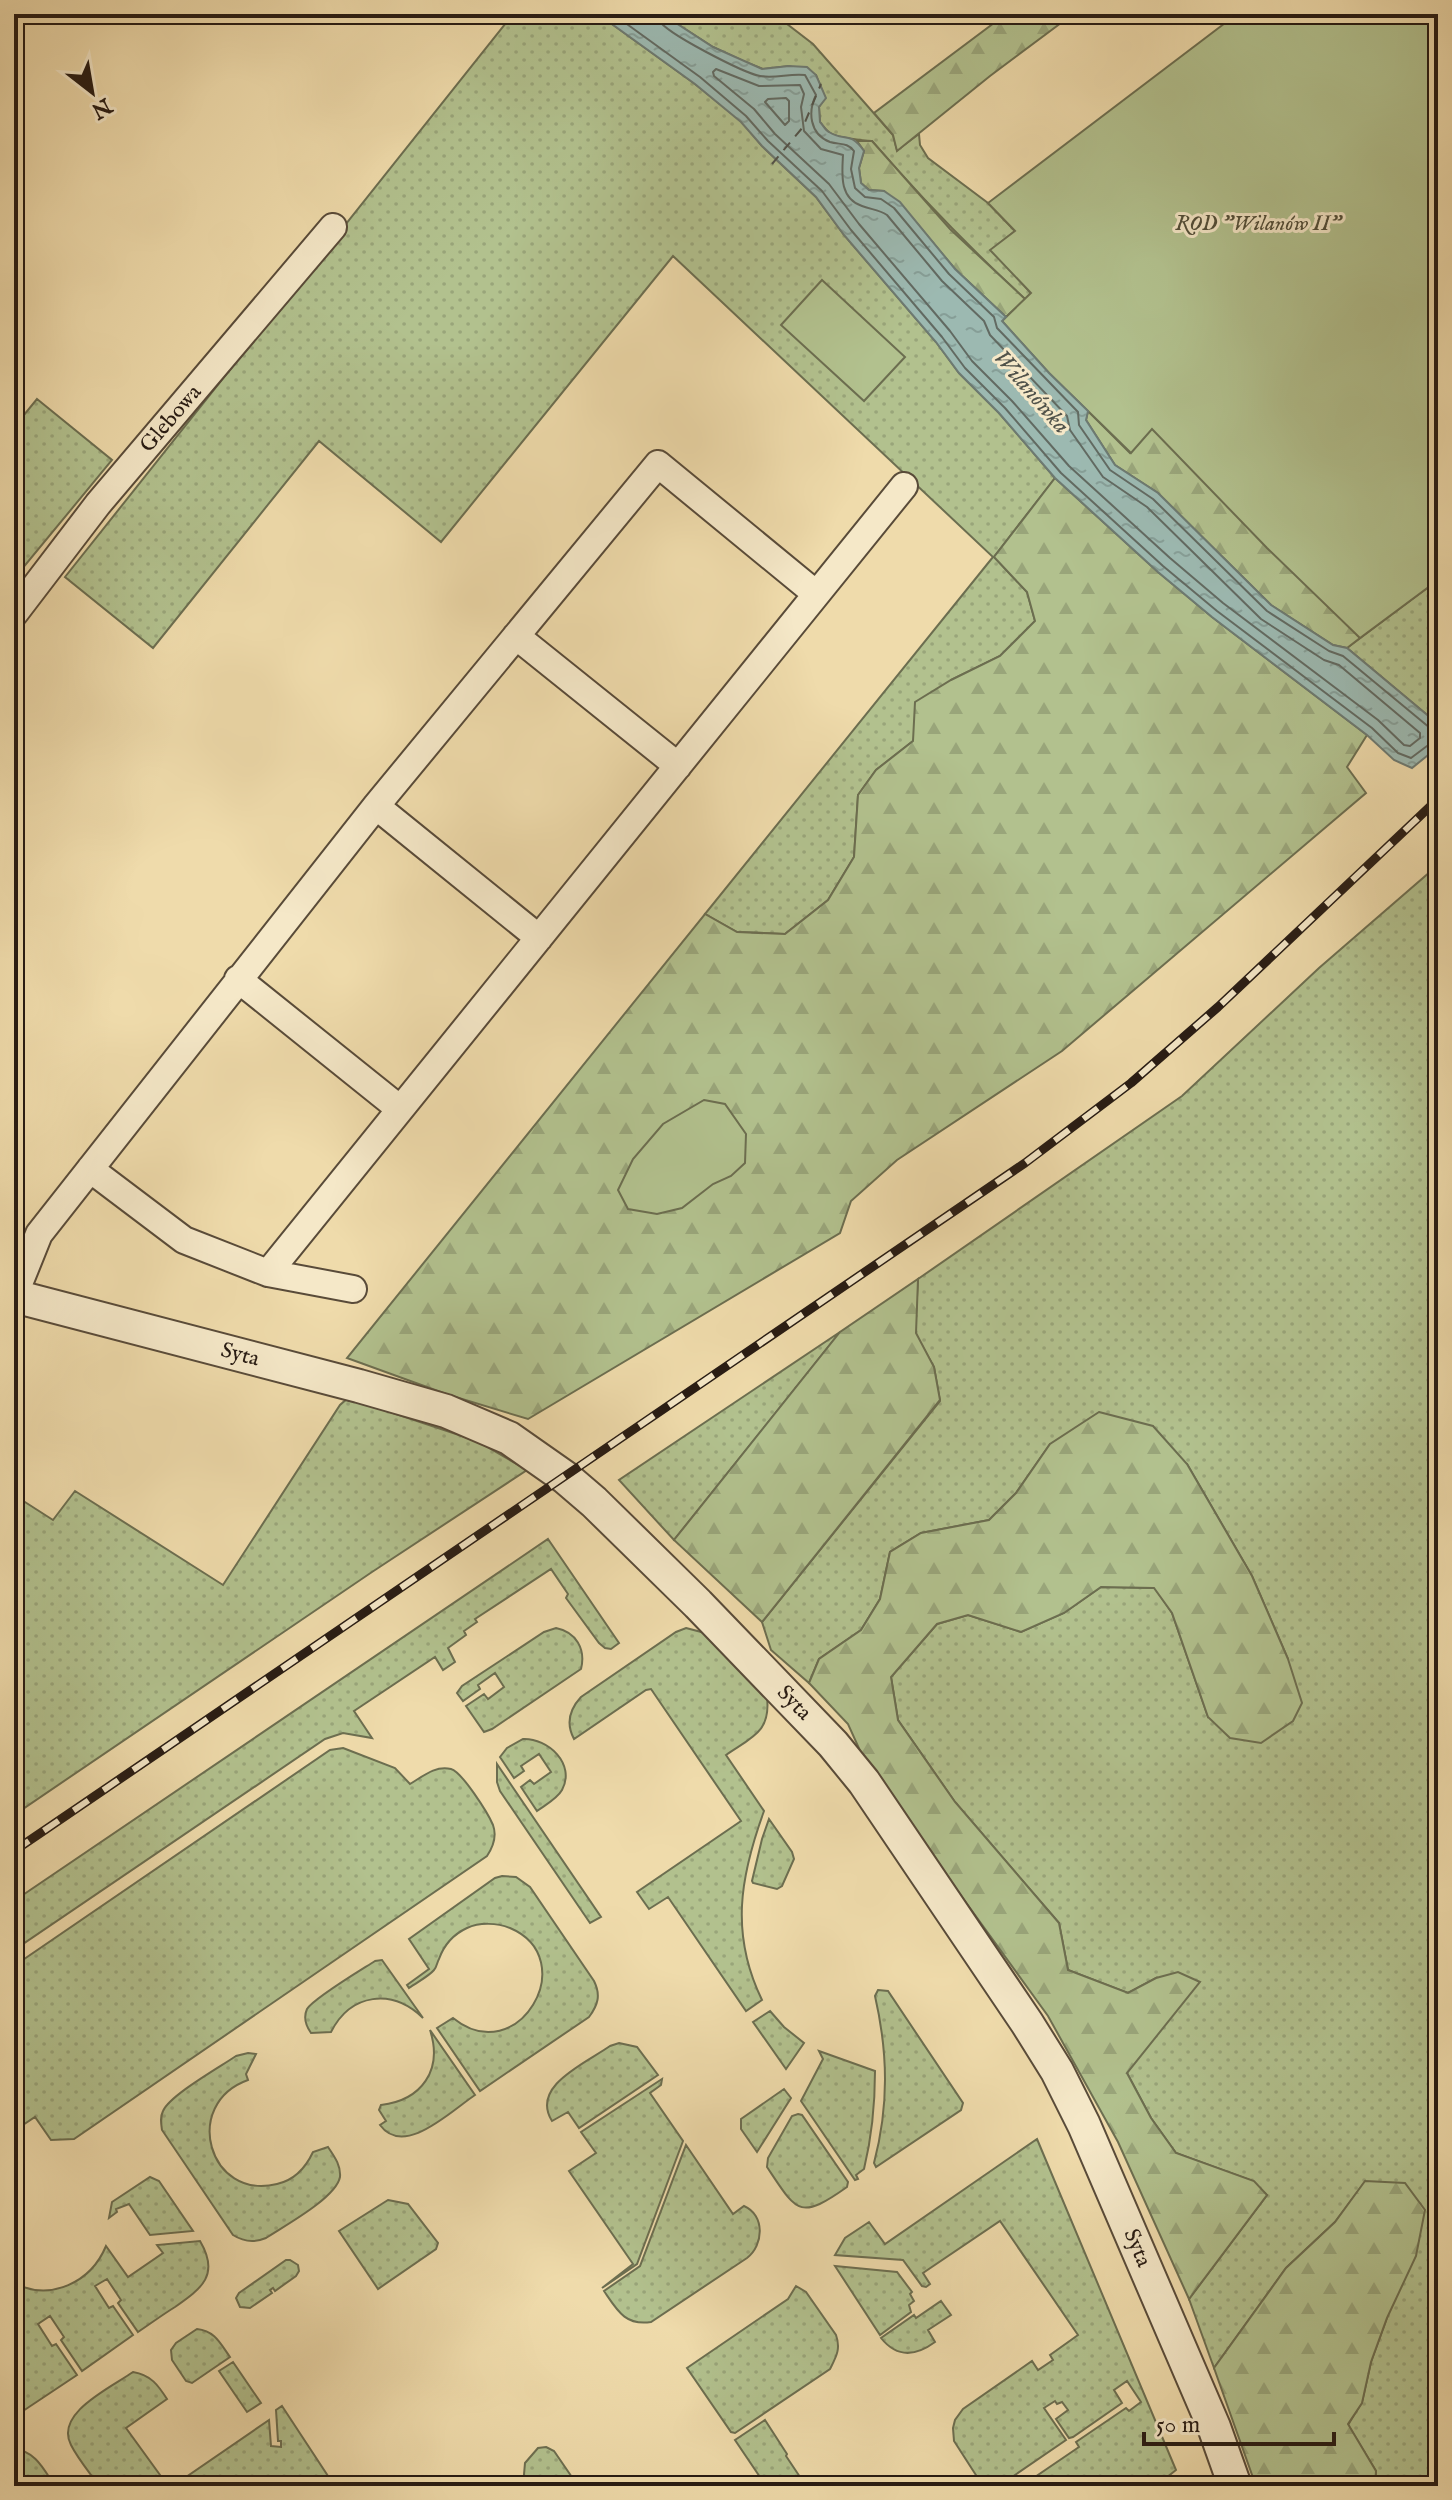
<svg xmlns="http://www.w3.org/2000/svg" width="1452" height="2500" viewBox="0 0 1452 2500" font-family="'IM FELL English',serif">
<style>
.grass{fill:url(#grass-dots);stroke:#6c6e50;stroke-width:2}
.forest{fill:url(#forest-firs);stroke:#6c6e50;stroke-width:2}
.garden{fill:#b2c18e;stroke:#6c6e50;stroke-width:2}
.water{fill:url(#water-ripples);stroke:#6d7a72;stroke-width:2}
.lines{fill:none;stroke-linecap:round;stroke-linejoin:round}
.shore{stroke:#626a62;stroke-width:2}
.ferry{stroke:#50524a;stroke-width:2;stroke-dasharray:10 8;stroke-linecap:butt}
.minor-casing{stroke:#594b39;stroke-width:30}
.tertiary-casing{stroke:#594b39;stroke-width:36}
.minor{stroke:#f5e8c8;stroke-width:26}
.tertiary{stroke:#f5e8c8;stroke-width:32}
.rail-casing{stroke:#271b13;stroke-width:9}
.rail{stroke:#f5e8c8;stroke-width:6;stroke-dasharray:18;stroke-linecap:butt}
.labels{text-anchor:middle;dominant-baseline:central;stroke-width:6;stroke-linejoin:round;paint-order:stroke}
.park-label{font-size:22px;font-style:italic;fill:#514d38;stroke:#f5e8c8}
.street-label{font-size:22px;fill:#271b13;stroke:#f5e8c8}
.water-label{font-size:24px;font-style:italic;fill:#50524a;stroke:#f5e8c8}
</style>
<defs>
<pattern id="grass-dots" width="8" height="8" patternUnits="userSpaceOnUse" patternTransform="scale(2)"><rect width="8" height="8" fill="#b2c18e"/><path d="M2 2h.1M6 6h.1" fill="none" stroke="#99a57a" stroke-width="1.8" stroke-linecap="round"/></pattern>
<pattern id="forest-firs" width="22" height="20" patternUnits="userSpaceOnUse" patternTransform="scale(2)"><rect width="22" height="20" fill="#b2c18e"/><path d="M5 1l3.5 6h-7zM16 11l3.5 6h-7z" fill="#99a57a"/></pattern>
<pattern id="water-ripples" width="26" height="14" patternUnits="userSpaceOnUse" patternTransform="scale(2)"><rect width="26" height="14" fill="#9cb9b1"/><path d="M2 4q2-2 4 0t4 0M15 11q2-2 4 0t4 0" fill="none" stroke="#869e97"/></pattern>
</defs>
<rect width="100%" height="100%" fill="#efdbab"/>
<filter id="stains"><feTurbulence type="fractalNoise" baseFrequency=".0025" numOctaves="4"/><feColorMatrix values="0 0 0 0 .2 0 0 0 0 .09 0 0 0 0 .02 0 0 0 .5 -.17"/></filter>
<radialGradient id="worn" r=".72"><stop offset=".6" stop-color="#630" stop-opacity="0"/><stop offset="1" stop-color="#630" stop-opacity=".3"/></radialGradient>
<!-- grass -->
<path class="grass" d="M 513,14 L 598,14 L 695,84 L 742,122 L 762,146 L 816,197 L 844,235 L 936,342 L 959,373 L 999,413 L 1055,478 L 994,557 L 1027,592 L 1035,621 L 1000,656 L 951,680 L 913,741 L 876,770 L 858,795 L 854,857 L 828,900 L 785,934 L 737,932 L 705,914 L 993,557 L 673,256 L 441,542 L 319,441 L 153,648 L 65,577 Z
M 662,14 L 774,14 L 813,44 L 893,135 L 897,150 L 919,134 L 920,145 L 928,158 L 988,203 L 1015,231 L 991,250 L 1031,293 L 1025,299 C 971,249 920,197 872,141 C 863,141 836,137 830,133 C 826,130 823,126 820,122 L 819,107 L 825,98 L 816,75 L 789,66 L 763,69 L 743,61 L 713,47 Z
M 37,399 L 112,460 L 17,575 L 14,572 L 14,427 Z
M 1438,580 L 1438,724 L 1347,648 Z
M 1438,865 L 1438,2486 L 1375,2486 L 1376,2471 L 1348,2425 L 1362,2402 L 1371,2362 L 1387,2318 L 1365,2182 L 1335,2222 L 1286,2268 L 1214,2368 L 1189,2299 L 1267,2195 L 1253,2181 L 1176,2153 L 1151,2118 L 1127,2073 L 1156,1978 L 1128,1993 L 1068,1970 L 1059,1923 L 955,1802 L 898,1720 L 891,1677 L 937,1624 L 968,1615 L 1021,1632 L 1064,1613 L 1101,1587 L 1155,1588 L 1172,1613 L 1208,1717 L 1288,1659 L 1252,1576 L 1187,1464 L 1050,1444 L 1016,1493 L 989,1520 L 921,1533 L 890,1552 L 880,1599 L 861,1630 L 819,1659 L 809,1683 L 771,1650 L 762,1622 L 940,1401 L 934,1367 L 915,1333 L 918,1279 L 1182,1096 L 1319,968 Z
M 840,1332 L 674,1540 L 619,1480 Z
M 348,1398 L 477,1441 L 527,1470 L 372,1572 L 14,1815 L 14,1495 L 53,1520 L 75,1491 L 223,1585 L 340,1405 Z
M 548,1539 L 619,1643 L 611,1649 L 605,1648 L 599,1643 L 566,1598 L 568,1594 L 551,1569 L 475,1619 L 477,1622 L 464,1631 L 466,1635 L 448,1648 L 455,1662 L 443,1670 L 435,1657 L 354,1711 L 372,1738 L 343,1733 L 325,1739 L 14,1950 L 14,1901 Z
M 556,1628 C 576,1632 586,1649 581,1669 L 492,1729 L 484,1732 L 466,1706 L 484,1694 L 488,1699 L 504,1687 L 495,1673 L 478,1685 L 480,1689 L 463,1701 L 457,1693 L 462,1686 L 544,1632 Z
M 686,1628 L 705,1633 L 767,1697 C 771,1732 752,1737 726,1755 L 764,1811 C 740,1877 730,1934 762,2000 L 746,2011 L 668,1897 L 649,1909 L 637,1892 L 741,1821 L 651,1689 L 646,1690 L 574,1739 C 566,1724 569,1710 581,1697 L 676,1632 Z
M 523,1739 C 548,1738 576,1764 562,1790 C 557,1799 545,1805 537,1811 L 521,1787 L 530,1780 L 534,1784 L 551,1772 L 539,1754 L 521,1766 L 524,1771 L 514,1778 L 500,1757 L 507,1748 Z
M 343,1748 L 395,1768 L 410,1784 C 422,1777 435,1765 451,1769 C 462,1772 488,1813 493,1825 C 497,1836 493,1847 487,1856 L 74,2139 L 51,2140 L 35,2117 L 14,2131 L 14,1966 L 330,1750 Z
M 497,1764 L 601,1917 L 590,1923 L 500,1791 L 497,1782 Z
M 769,1819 L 792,1852 L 794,1859 L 782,1886 L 777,1889 L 753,1883 L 752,1881 L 762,1839 Z
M 502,1876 L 516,1877 L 530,1887 L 594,1981 C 601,1995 598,2005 589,2017 L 480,2091 L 437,2028 L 453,2018 C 518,2071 583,1959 510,1928 C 497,1923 480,1922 467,1928 C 454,1934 444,1945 439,1959 C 437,1962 437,1967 434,1970 C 428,1977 417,1982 409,1988 L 407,1985 L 429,1969 L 409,1939 L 495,1878 Z
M 382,1960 L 423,2018 C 392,1988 351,1993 331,2032 L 311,2033 C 306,2026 303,2018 307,2009 C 314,1998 361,1970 375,1961 Z
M 878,1990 L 888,1991 L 963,2103 L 961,2110 L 876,2167 L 874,2163 C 889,2106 888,2053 875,1996 Z
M 770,2011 L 784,2027 L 804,2043 L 786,2069 L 753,2022 Z
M 430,2030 L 475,2095 C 451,2111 404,2158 380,2125 L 386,2121 L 379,2110 L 381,2105 C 422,2100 443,2070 430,2030 Z
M 619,2043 L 637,2047 L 658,2075 L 579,2128 L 568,2112 L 552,2121 C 530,2086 586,2063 610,2046 Z
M 819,2051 L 875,2071 C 875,2105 872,2136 864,2169 L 856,2175 L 858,2179 L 855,2180 L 801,2101 L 823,2059 Z
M 248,2053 L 256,2054 L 246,2074 L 248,2080 C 181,2104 209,2201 277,2184 C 295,2180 306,2167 313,2152 L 328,2147 C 334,2156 341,2165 340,2177 C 336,2198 284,2226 266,2238 C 254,2243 244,2242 233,2235 L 162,2130 C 161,2123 160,2117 163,2111 C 170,2095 220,2067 236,2056 Z
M 662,2079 L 661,2085 L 650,2093 L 683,2141 L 637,2264 L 602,2288 L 633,2264 L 569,2171 L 596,2153 L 581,2132 Z
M 784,2089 L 791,2098 L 757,2152 L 741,2129 L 741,2119 Z
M 798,2114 L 802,2115 L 848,2182 L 847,2187 C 799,2221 797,2212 767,2167 L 768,2158 L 792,2116 Z
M 1037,2139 L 1176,2470 L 1166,2478 L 1172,2486 L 1058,2486 L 1051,2477 L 1040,2484 L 1035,2477 L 1079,2447 L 1076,2442 L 1126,2408 L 1129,2411 L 1141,2402 L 1127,2381 L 1114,2390 L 1122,2403 L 1073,2437 L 1069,2438 L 1056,2419 L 1068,2410 L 1062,2402 L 1057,2404 L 1055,2401 L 1044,2408 L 1066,2440 L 999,2486 L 983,2486 L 954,2441 L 953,2428 L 955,2420 L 963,2409 L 1032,2361 L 1038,2370 L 1053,2360 L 1050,2355 L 1078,2335 L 1000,2221 L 923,2273 L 930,2284 L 926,2287 L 922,2286 L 903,2260 L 835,2255 L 845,2238 L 869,2222 L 885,2244 Z
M 686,2145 L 733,2214 L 744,2206 C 765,2215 764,2245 747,2258 L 651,2322 C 625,2326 617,2310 604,2291 L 640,2266 Z
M 150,2177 L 159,2181 L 193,2231 L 150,2235 L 129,2204 L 116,2209 L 117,2212 L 109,2218 L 112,2202 Z
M 388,2200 L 408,2204 L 438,2243 L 436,2249 L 378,2289 L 339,2231 Z
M 200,2241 C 220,2275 202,2288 175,2307 C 162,2315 150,2324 138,2332 L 118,2303 L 121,2300 L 107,2279 L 95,2286 L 109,2308 L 113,2306 L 133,2335 L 82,2371 L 61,2340 L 64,2337 L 50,2316 L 38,2324 L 52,2346 L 56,2344 L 77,2375 L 14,2417 L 14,2283 C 51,2302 91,2282 106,2246 L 128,2277 L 163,2253 L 157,2245 Z
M 286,2260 L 290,2260 L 298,2265 L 299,2271 L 296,2276 L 275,2291 L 273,2288 L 270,2290 L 272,2293 L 250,2308 L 240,2307 L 236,2298 L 239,2293 Z
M 835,2266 L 897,2272 L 912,2292 L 910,2294 L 914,2301 L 909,2305 L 911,2312 L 880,2335 Z
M 796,2286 L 806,2292 L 836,2335 C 841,2349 836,2357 830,2369 L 735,2433 L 731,2432 L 687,2368 L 788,2299 Z
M 941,2301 L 951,2315 L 928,2330 L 935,2342 C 916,2356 897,2358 881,2338 L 914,2315 L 916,2318 Z
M 197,2329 C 215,2331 220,2343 230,2357 L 192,2383 L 186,2381 L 172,2360 L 171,2350 L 176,2343 Z
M 233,2362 L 261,2403 L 247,2412 L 219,2371 Z
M 133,2372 C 151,2375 158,2385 167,2399 L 126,2428 L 168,2486 L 99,2486 C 90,2473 78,2459 71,2445 C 54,2413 112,2387 133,2372 Z
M 282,2406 L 330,2479 L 335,2477 L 341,2486 L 173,2486 L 269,2420 L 271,2446 L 281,2447 L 281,2441 L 278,2441 L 276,2410 Z
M 765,2420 L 787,2454 L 786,2456 L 806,2486 L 766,2486 L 735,2440 Z
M 546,2447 L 554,2451 L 578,2486 L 523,2486 L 525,2463 L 538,2448 Z
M 14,2449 C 36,2451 44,2470 55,2486 L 14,2486 Z"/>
<!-- forest -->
<path class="forest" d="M 1006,14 L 1073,14 L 990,76 L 897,151 L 893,135 L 874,113 Z
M 857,141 L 872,141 L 950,229 L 1025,299 L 1006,317 L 955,269 L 914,220 L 884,191 L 869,190 L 861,183 L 859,168 L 864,151 Z
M 1088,411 L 1130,453 L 1152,428 L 1360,638 L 1347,648 L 1333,645 L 1271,605 L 1158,493 L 1115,465 L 1086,420 Z
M 1055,478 L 1158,572 L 1212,617 L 1367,735 L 1347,767 L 1366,793 L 1062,1051 L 897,1160 L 851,1201 L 840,1233 L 528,1419 L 449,1395 L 347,1358 L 705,914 L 737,932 L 785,934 L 828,900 L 854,857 L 858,795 L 876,770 L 913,741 L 915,702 L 951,680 L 1000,656 L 1035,621 L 1027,592 L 994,557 Z
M 918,1279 L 916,1333 L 934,1367 L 940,1400 L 762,1622 L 674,1540 L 840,1332 Z
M 1099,1412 L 1153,1426 L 1187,1464 L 1252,1576 L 1288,1659 L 1302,1703 L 1293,1721 L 1261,1743 L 1230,1738 L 1208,1717 L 1172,1613 L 1154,1588 L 1101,1587 L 1064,1613 L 1021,1632 L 968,1615 L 937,1624 L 891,1677 L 898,1720 L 955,1802 L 1059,1923 L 1068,1970 L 1128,1993 L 1156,1978 L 1178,1972 L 1200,1982 L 1127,2073 L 1151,2118 L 1176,2153 L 1254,2181 L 1267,2195 L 1189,2299 L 1118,2142 L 1048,2016 L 867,1766 L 848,1724 L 809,1683 L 819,1659 L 861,1630 L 880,1599 L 890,1552 L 921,1533 L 989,1520 L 1016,1493 L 1050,1444 Z
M 1365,2181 L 1405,2183 L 1425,2210 L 1416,2256 L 1387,2318 L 1371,2362 L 1362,2403 L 1348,2424 L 1376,2471 L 1375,2486 L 1256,2486 L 1214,2368 L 1286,2268 L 1335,2222 Z"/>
<!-- garden -->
<path class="garden" d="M 1237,14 L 1438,14 L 1438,580 L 1360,638 L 1267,548 L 1152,429 L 1131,453 L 1049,373 L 1002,321 L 1031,293 L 990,250 L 1015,231 L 988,203 Z
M 822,280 L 905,357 L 864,401 L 781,325 Z
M 704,1100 L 725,1104 L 746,1134 L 745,1163 L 731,1176 L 713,1184 L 682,1208 L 657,1214 L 628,1209 L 618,1190 L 633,1159 L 663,1124 Z"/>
<!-- water -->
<path class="water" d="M 598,14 L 662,14 L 713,47 L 762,69 L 789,66 L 807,67 L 816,75 L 826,98 L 819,107 L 820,122 C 823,125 825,130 829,132 C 844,142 849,130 864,151 L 859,168 L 861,183 L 869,190 L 884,191 L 900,202 L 955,269 L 1006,317 L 1002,321 L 1049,373 L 1088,411 L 1086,420 L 1115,465 L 1158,493 L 1271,605 L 1333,645 L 1347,648 L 1438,724 L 1438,747 L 1412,768 L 1394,760 L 1367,735 L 1212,617 L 1158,572 L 1055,478 L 999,413 L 959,373 L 936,342 L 844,235 L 816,197 L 762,146 L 741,122 L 695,84 Z"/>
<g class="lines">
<!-- shore -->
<path class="shore" d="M 613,14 L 700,77 L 746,116 L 768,141 L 822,191 L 851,230 L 942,337 L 965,368 L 1005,408 L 1061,473 L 1163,566 L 1217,611 L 1372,728 L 1398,753 L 1411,758 L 1431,743 L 1438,742
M 659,14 C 659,16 658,18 659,20 C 665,33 744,73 760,76 C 775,79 790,73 805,75 L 816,95 C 808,111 809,134 830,142 C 840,145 847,142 854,151 L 851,169 L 855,188 L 865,197 L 881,199 L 894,208 L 949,274 L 994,317 L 997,328 L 1078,412 L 1079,425 L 1110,470 L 1153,499 L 1267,611 L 1329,651 L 1343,656 L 1430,728 L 1438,730
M 716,69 L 759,86 L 800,85 L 804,94 L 801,107 L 804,131 L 821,149 L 843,155 C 842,174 839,198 862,206 C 872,210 878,209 887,215 L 942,281 L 984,321 L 990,335 L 1067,416 L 1070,430 L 1103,477 L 1147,507 L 1261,619 L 1324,660 L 1339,665 L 1420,733 L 1420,738 L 1410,746 L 1404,745 L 1378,720 L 1223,603 L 1170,558 L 1069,466 L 1012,401 L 972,361 L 950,331 L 859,224 L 829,184 L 775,134 L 754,109 L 714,76 L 713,72 Z
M 786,98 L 789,101 L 789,121 L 785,125 L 765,102 L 768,99 Z"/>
<!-- ferry -->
<path class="ferry" d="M 772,164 L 803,127 L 821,84"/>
<defs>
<path id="minor" d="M 14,614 L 98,504 L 333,227
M 516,636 L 678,766
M 376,806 L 539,938
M 238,979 L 400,1109
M 90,1169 L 184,1240 L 268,1273 L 353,1289
M 268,1273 L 904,486
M 14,1296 L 39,1234 L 376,806 L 658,464 L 815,593"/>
<path id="tertiary" d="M 14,1296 L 359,1386 L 446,1411 L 509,1438 L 566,1478 L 594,1502 L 698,1604 L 833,1744 L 864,1782 L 1027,2023 L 1057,2071 L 1084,2125 L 1214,2427 L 1235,2486"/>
</defs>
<!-- minor casing -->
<use href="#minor" class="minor-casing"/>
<!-- tertiary casing -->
<use href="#tertiary" class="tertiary-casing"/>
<!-- minor -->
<use href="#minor" class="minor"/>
<!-- tertiary -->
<use href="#tertiary" class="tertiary"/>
<defs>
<path id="rail" d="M 14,1851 L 1025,1163 L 1131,1083 L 1218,1007 L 1438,799"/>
</defs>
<!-- rail casing -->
<use href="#rail" class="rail-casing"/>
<!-- rail -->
<use href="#rail" class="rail"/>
</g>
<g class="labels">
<!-- park labels -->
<g class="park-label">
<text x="1258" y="224">ROD "Wilanów II"</text>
</g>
<!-- street labels -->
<g class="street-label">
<text transform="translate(171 419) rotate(-49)">Glebowa</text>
<text transform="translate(240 1355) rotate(15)">Syta</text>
<text transform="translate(794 1703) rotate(46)">Syta</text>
<text transform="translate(1137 2248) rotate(67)">Syta</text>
</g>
<!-- water labels -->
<g class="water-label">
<text transform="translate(1031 392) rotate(49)">Wilanówka</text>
</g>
</g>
<!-- margin -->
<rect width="1452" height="2500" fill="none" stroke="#efdbab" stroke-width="48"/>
<rect x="16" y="16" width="1420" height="2468" fill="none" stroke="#271b13" stroke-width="4"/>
<rect x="24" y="24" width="1404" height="2452" fill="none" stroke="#271b13" stroke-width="2"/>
<!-- north arrow -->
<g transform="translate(92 92) rotate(149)" stroke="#f5e8c8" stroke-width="6" paint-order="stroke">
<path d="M0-6L14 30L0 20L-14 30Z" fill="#271b13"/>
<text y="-12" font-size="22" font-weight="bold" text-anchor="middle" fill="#271b13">N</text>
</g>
<!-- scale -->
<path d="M1144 2432v12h190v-12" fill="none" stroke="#271b13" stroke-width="4"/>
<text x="1156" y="2432" font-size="24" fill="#271b13" stroke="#f5e8c8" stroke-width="6" paint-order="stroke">50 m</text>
<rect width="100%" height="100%" filter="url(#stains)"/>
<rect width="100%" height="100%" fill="url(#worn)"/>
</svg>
